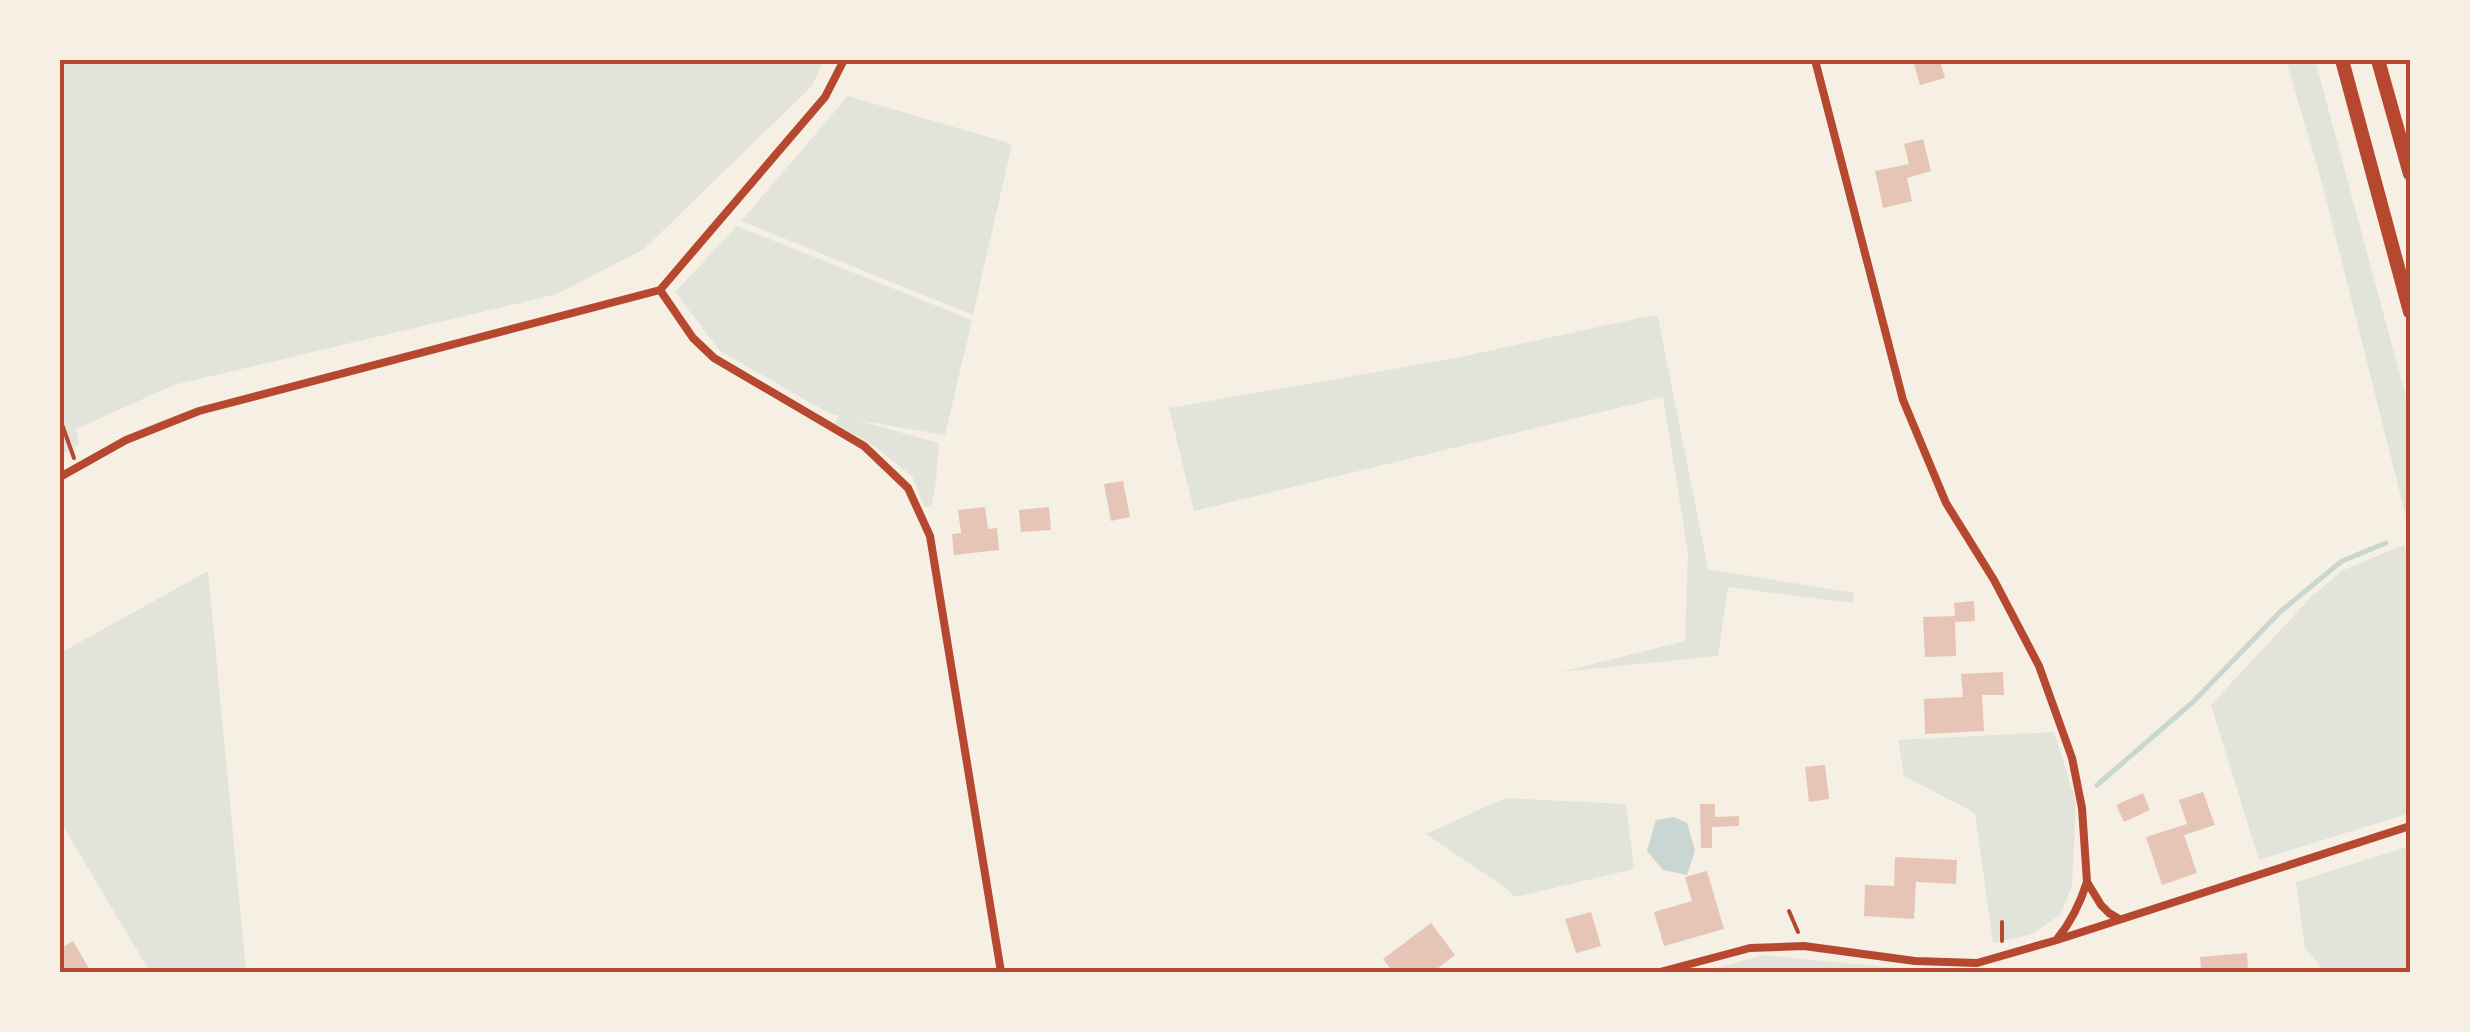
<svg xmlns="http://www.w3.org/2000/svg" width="2470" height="1032" viewBox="0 0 2470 1032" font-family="Georgia,serif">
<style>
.green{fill:#e2e4dc}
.water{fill:#c9d6d2}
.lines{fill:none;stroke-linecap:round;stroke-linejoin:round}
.stream{stroke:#c9d6d2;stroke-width:5}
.building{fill:#e6c5b7}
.path{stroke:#b5482f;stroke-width:4}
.minor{stroke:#b5482f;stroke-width:8}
.motorway{stroke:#b5482f;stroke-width:14}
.neatline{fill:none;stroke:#b5482f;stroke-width:4}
</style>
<rect width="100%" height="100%" fill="#f6efe4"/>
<!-- green -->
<path class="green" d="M 60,60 L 823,60 L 812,86 L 644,249 L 557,294 L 174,385 L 76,429 L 79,444 L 60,456 Z
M 2286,60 L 2315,60 L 2410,412 L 2410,533 L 2322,183 Z
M 848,96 L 1012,144 L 973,315 L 741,221 Z
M 737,226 L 972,320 L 945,435 L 856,420 L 939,443 L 936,481 L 932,504 L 925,508 L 912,476 L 870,443 L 834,423 L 839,416 L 830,414 L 720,351 L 675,292 Z
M 1653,315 L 1658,317 L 1708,569 L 1854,593 L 1853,603 L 1728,587 L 1718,656 L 1561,672 L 1685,641 L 1688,553 L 1663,397 L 1194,511 L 1169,408 L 1456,358 Z
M 2404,545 L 2410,570 L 2410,813 L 2259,860 L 2211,705 L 2311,597 L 2343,570 Z
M 208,571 L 246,971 L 150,972 L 60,821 L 60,653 Z
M 2054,732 L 2076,802 L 2072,886 L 2060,915 L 2032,934 L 1993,943 L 1975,813 L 1904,776 L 1898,740 Z
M 1505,798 L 1626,804 L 1634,869 L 1515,897 L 1506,888 L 1426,834 Z
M 2410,846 L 2410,972 L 2322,968 L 2305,948 L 2296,882 Z
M 1763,955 L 1938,972 L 1702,972 Z"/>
<!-- water -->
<path class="water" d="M 1674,817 L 1687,823 L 1695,850 L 1687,875 L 1663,870 L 1647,851 L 1656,820 Z"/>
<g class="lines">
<!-- stream -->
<path class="stream" d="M 2097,785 L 2193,702 L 2281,611 L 2342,561 L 2386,543"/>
</g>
<!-- building -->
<path class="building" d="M 1913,60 L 1940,60 L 1945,78 L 1920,85 Z
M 1923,139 L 1931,171 L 1907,178 L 1912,201 L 1883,208 L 1875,171 L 1909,164 L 1904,144 Z
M 1123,481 L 1130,517 L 1111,521 L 1104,484 Z
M 985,507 L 988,529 L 997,528 L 999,550 L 954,555 L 952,534 L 961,533 L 958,510 Z
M 1049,507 L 1051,530 L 1021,532 L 1019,510 Z
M 1974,601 L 1975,621 L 1955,622 L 1956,656 L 1925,657 L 1923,617 L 1955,616 L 1954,603 Z
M 2003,672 L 2004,695 L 1982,695 L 1984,731 L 1925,734 L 1924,699 L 1963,697 L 1961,674 Z
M 1825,765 L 1829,799 L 1809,802 L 1805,767 Z
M 2203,792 L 2215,825 L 2184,835 L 2197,873 L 2162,885 L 2146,837 L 2187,824 L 2179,800 Z
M 2143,793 L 2150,810 L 2124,822 L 2116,805 Z
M 1700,804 L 1715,804 L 1715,817 L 1739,816 L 1739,826 L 1712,827 L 1712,848 L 1701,848 Z
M 1895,857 L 1957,860 L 1956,884 L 1916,882 L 1914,919 L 1864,916 L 1865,885 L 1894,886 Z
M 1707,871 L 1724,929 L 1664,946 L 1654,912 L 1692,901 L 1685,877 Z
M 1591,912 L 1601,946 L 1576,953 L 1565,919 Z
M 1431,923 L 1455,955 L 1433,972 L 1393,972 L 1383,959 Z
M 73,941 L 91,972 L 60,972 L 60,949 Z
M 2247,953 L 2248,972 L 2201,972 L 2200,957 Z"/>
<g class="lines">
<!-- path -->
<path class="path" d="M 60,419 L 74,458
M 1789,911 L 1798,932
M 2002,922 L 2002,941"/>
<!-- minor -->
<path class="minor" d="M 1815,60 L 1903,400 L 1946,503 L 1994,580 L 2039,666 L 2072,758 L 2082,808 L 2087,882 L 2101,905 L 2109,913 L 2119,919
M 660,290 L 693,338 L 714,358 L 864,446 L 908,488 L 930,536 L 1001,972
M 60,477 L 126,440 L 199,411 L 660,290 L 825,97 L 844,60
M 2057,939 C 2072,921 2080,904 2087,882
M 1660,972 L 1750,948 L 1804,946 L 1915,961 L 1977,963 L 2057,940 L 2410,826"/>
<!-- motorway -->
<path class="motorway" d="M 2342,60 L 2410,312
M 2378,60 L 2410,174"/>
</g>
<!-- border -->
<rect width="2470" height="1032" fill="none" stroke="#f6efe4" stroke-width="125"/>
<rect x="62" y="62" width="2346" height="908" class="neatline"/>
</svg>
